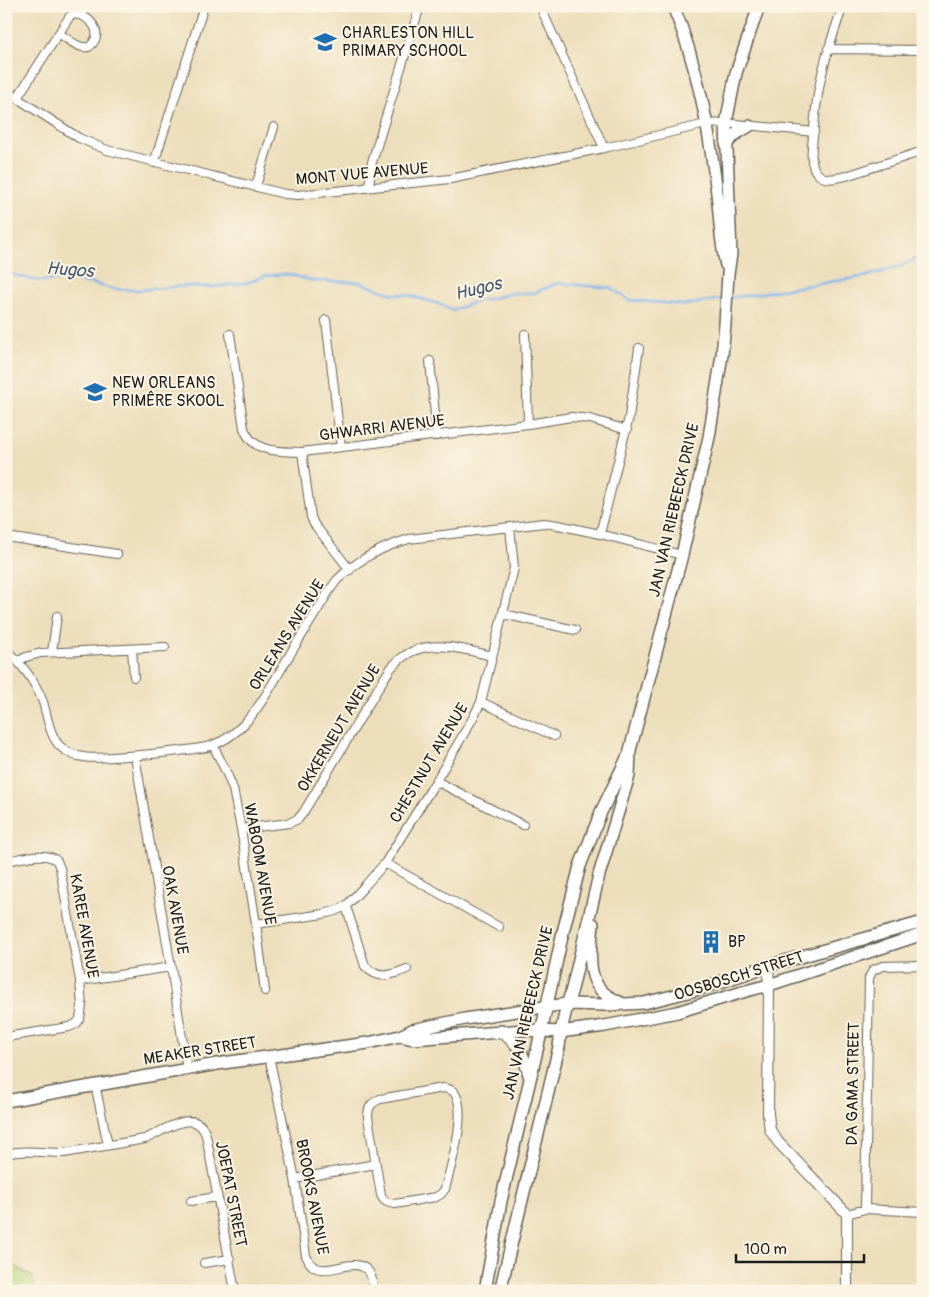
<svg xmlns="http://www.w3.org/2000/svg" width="929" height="1297" viewBox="0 0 929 1297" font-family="Pangolin,sans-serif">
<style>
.park{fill:url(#park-dots);stroke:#6b784c}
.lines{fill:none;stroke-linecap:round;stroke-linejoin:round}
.stream{stroke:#7db5ed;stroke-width:2.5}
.minor-casing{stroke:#656054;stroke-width:10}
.tertiary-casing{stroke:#656054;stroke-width:12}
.secondary-casing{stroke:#656054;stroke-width:14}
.minor{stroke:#fff;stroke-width:8}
.tertiary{stroke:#fff;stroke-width:10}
.secondary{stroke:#fff;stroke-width:11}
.labels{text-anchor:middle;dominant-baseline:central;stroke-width:4;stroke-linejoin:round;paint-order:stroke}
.poi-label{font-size:16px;fill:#1c1c1c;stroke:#fcf5e5;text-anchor:start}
.street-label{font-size:16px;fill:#1c1c1c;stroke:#fcf5e5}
.water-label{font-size:18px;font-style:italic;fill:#435970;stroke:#fcf5e5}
</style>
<defs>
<pattern id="park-dots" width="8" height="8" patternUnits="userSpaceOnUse" patternTransform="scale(1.25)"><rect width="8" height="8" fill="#bad57b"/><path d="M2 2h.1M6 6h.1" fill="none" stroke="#9fb66a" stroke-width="1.8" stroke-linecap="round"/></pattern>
</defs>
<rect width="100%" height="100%" fill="#fcf5e5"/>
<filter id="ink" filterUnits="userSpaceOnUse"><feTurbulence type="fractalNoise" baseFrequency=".02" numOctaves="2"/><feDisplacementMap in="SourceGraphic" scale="10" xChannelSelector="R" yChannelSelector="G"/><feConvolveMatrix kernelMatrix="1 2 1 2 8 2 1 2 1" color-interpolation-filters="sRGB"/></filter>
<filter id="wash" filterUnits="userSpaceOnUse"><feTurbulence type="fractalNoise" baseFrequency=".0096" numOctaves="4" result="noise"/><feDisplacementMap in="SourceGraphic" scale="20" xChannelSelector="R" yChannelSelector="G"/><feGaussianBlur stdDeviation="1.12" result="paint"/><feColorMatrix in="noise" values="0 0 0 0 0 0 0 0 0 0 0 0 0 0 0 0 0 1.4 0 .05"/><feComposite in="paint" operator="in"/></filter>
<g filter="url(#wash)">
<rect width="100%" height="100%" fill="#eddebb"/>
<!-- park -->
<path class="park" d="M 6,1261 L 32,1276 L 36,1291 L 6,1291 Z"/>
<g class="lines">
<!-- stream -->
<path class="stream" d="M 6,273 L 38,281 L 64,279 L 95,284 L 112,289 L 137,290 L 186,286 L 211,287 L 247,283 L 264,276 L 288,274 L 313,281 L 358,282 L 393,294 L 408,295 L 436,303 L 453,310 L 475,302 L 514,293 L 533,293 L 558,283 L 611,288 L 629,300 L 685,305 L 722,299
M 730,298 L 867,276 L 901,266 L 923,255"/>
</g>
</g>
<g filter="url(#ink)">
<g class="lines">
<defs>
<path id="minor" d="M 540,6 L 604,148
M 843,6 C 834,31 825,57 820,83 C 816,101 815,119 813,136 C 812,148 809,164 817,173 C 825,182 836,178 846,176 L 923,151
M 828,49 L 923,50
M 6,91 L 79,138 L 107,150 L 285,194 L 298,195 L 450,179 L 604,148 L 706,124 L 726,123 L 814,132
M 17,98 L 70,16 C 81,9 105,28 93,43 C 90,47 88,48 83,47 C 75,46 66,38 59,33
M 154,163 L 204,6
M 256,186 L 274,127
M 369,187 L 372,162 L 420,6
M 326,320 L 341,447
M 230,334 L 244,428 C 253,454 279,451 302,452 L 528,424 L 571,417 L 590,419 L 627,430
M 525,334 L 528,424
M 430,361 L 437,436
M 302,452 L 311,517 L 314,524 L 350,570
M 600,534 L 629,417 L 639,348
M 6,537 L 117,554
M 503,614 L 575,630
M 132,649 L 134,677
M 6,650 C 23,665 35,681 43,702 C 47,715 50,738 61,747 C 78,763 106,757 127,756 C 144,755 162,753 179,751 C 190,749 203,749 213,745 C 249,732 268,691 286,661 C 299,639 313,618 326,596 C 329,591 333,585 337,580 C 357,560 382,547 409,539 L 544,523 L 558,525 L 600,534 L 682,555
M 52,652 L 57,616
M 18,661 L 26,657 L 41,653 L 165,647
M 481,702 L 554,736
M 213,745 L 227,774 L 233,789 L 241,829 L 256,924 L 265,991
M 135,756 L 171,967 L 187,1069
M 436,781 L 523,825
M 241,829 L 289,823 L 298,819 L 303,813 L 385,677 C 388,673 390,668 394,665 C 421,635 459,648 492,656
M 6,861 C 19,859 47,850 57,861 C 58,863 59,866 60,868 L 80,981 L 82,1006 L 80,1019 L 76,1024 L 69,1027 L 6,1037
M 385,863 L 499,927
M 346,906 L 365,966 C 379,981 391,975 407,969
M 256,924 L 323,914 L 335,911 L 346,906 L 362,889 L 385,863 L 436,781 L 473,718 L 481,702 L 514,568 L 510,527
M 80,981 L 171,967
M 269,1056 L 295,1179 L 306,1256 C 308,1258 308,1261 310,1263 C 324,1281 354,1253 369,1272 C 372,1277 373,1285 373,1291
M 95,1084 L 108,1145
M 443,1088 C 447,1089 451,1089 454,1092 C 469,1111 450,1168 445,1189 L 441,1194 L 436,1197 L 395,1204 C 388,1203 384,1202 381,1195 L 368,1117 C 368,1107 371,1103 380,1099 Z
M 6,1154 C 25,1149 44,1153 64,1153 L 145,1139 C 162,1132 196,1105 206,1135 L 235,1291
M 295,1179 L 375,1164
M 191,1201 L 217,1197
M 865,1209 L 869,978 L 873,970 L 883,966 L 923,965
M 847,1214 L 865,1209 L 923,1212
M 204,1263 L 230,1259"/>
<path id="tertiary" d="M 768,966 L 769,985 L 768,1114 L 770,1130 L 778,1142 L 847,1214 L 847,1291"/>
<path id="secondary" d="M 673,6 C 698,65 709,130 717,193 C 720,217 720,241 726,265
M 726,144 L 736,134 L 749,126
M 593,924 C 591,944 586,973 600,989 C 605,996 615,1000 623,1004
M 501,1031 C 522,1047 523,1054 530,1078
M 400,1036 L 413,1039 L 525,1030 L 560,1032 L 605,1026 L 677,1012 L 746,991 L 769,985 L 923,934
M 6,1101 L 223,1063 L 368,1043 L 400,1036 L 412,1030 L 465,1019 L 529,1009 L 567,1004 L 606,1005 L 644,1003 L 696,990 L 768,966 L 923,922
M 485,1291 L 501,1201 L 538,1046 L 563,932 L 580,866 L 601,812 L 628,756
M 500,1291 L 559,1047 C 561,1027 566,1008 572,989 L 599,875 L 629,776 L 630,750 L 682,555 L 709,437 L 722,355 L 725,324 L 728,274 L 731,254 L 726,123 L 736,73 L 759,6"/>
</defs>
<!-- minor casing -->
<use href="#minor" class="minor-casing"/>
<!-- tertiary casing -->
<use href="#tertiary" class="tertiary-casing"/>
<!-- secondary casing -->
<use href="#secondary" class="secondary-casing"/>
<!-- minor -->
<use href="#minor" class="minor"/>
<!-- tertiary -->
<use href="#tertiary" class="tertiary"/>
<!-- secondary -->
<use href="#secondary" class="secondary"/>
</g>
</g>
<!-- icons -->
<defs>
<symbol id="school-bare" viewBox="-9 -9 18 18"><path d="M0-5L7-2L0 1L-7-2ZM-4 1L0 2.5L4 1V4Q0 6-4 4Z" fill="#1f6fb2" stroke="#fcf5e5" stroke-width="2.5" paint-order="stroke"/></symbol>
<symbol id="building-bare" viewBox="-9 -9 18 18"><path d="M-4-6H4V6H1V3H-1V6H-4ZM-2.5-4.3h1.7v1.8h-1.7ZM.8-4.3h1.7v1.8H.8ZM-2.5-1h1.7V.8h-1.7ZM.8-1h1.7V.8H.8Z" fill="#1f6fb2" stroke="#fcf5e5" stroke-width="2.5" paint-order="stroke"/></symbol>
</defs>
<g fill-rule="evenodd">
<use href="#school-bare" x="309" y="26" width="32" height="32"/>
<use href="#school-bare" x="79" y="376" width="32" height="32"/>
<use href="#building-bare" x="695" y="926" width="32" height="32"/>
</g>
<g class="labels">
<!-- poi labels -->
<g class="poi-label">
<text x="342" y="33">CHARLESTON HILL<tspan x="342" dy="18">PRIMARY SCHOOL</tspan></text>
<text x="112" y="383">NEW ORLEANS<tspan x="112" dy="18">PRIMÊRE SKOOL</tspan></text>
<text x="728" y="942">BP</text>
</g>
<!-- street labels -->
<g class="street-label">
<text transform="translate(362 174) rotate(-5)">MONT VUE AVENUE</text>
<text transform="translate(382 428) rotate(-7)">GHWARRI AVENUE</text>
<text transform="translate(674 510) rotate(-77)">JAN VAN RIEBEECK DRIVE</text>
<text transform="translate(287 635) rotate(-58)">ORLEANS AVENUE</text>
<text transform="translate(339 728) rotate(-59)">OKKERNEUT AVENUE</text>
<text transform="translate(429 763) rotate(-59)">CHESTNUT AVENUE</text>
<text transform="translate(260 864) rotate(80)">WABOOM AVENUE</text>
<text transform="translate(175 910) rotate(80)">OAK AVENUE</text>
<text transform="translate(84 926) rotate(80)">KAREE AVENUE</text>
<text transform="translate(739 976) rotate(-17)">OOSBOSCH STREET</text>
<text transform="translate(528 1013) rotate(-77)">JAN VAN RIEBEECK DRIVE</text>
<text transform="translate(200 1051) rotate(-9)">MEAKER STREET</text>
<text transform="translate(853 1084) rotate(-89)">DA GAMA STREET</text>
<text transform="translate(231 1194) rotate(79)">JOEPAT STREET</text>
<text transform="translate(312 1197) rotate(79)">BROOKS AVENUE</text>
</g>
<!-- water labels -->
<g class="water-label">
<text transform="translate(70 270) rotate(4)">Hugos</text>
<text transform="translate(478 289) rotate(-14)">Hugos</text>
</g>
</g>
<!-- margin -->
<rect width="929" height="1297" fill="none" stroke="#fcf5e5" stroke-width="25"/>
<!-- scale -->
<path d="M736 1254v8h128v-8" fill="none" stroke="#1c1c1c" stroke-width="2.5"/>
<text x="744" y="1254" font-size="15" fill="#1c1c1c" stroke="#fcf5e5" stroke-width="4" paint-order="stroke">100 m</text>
</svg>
